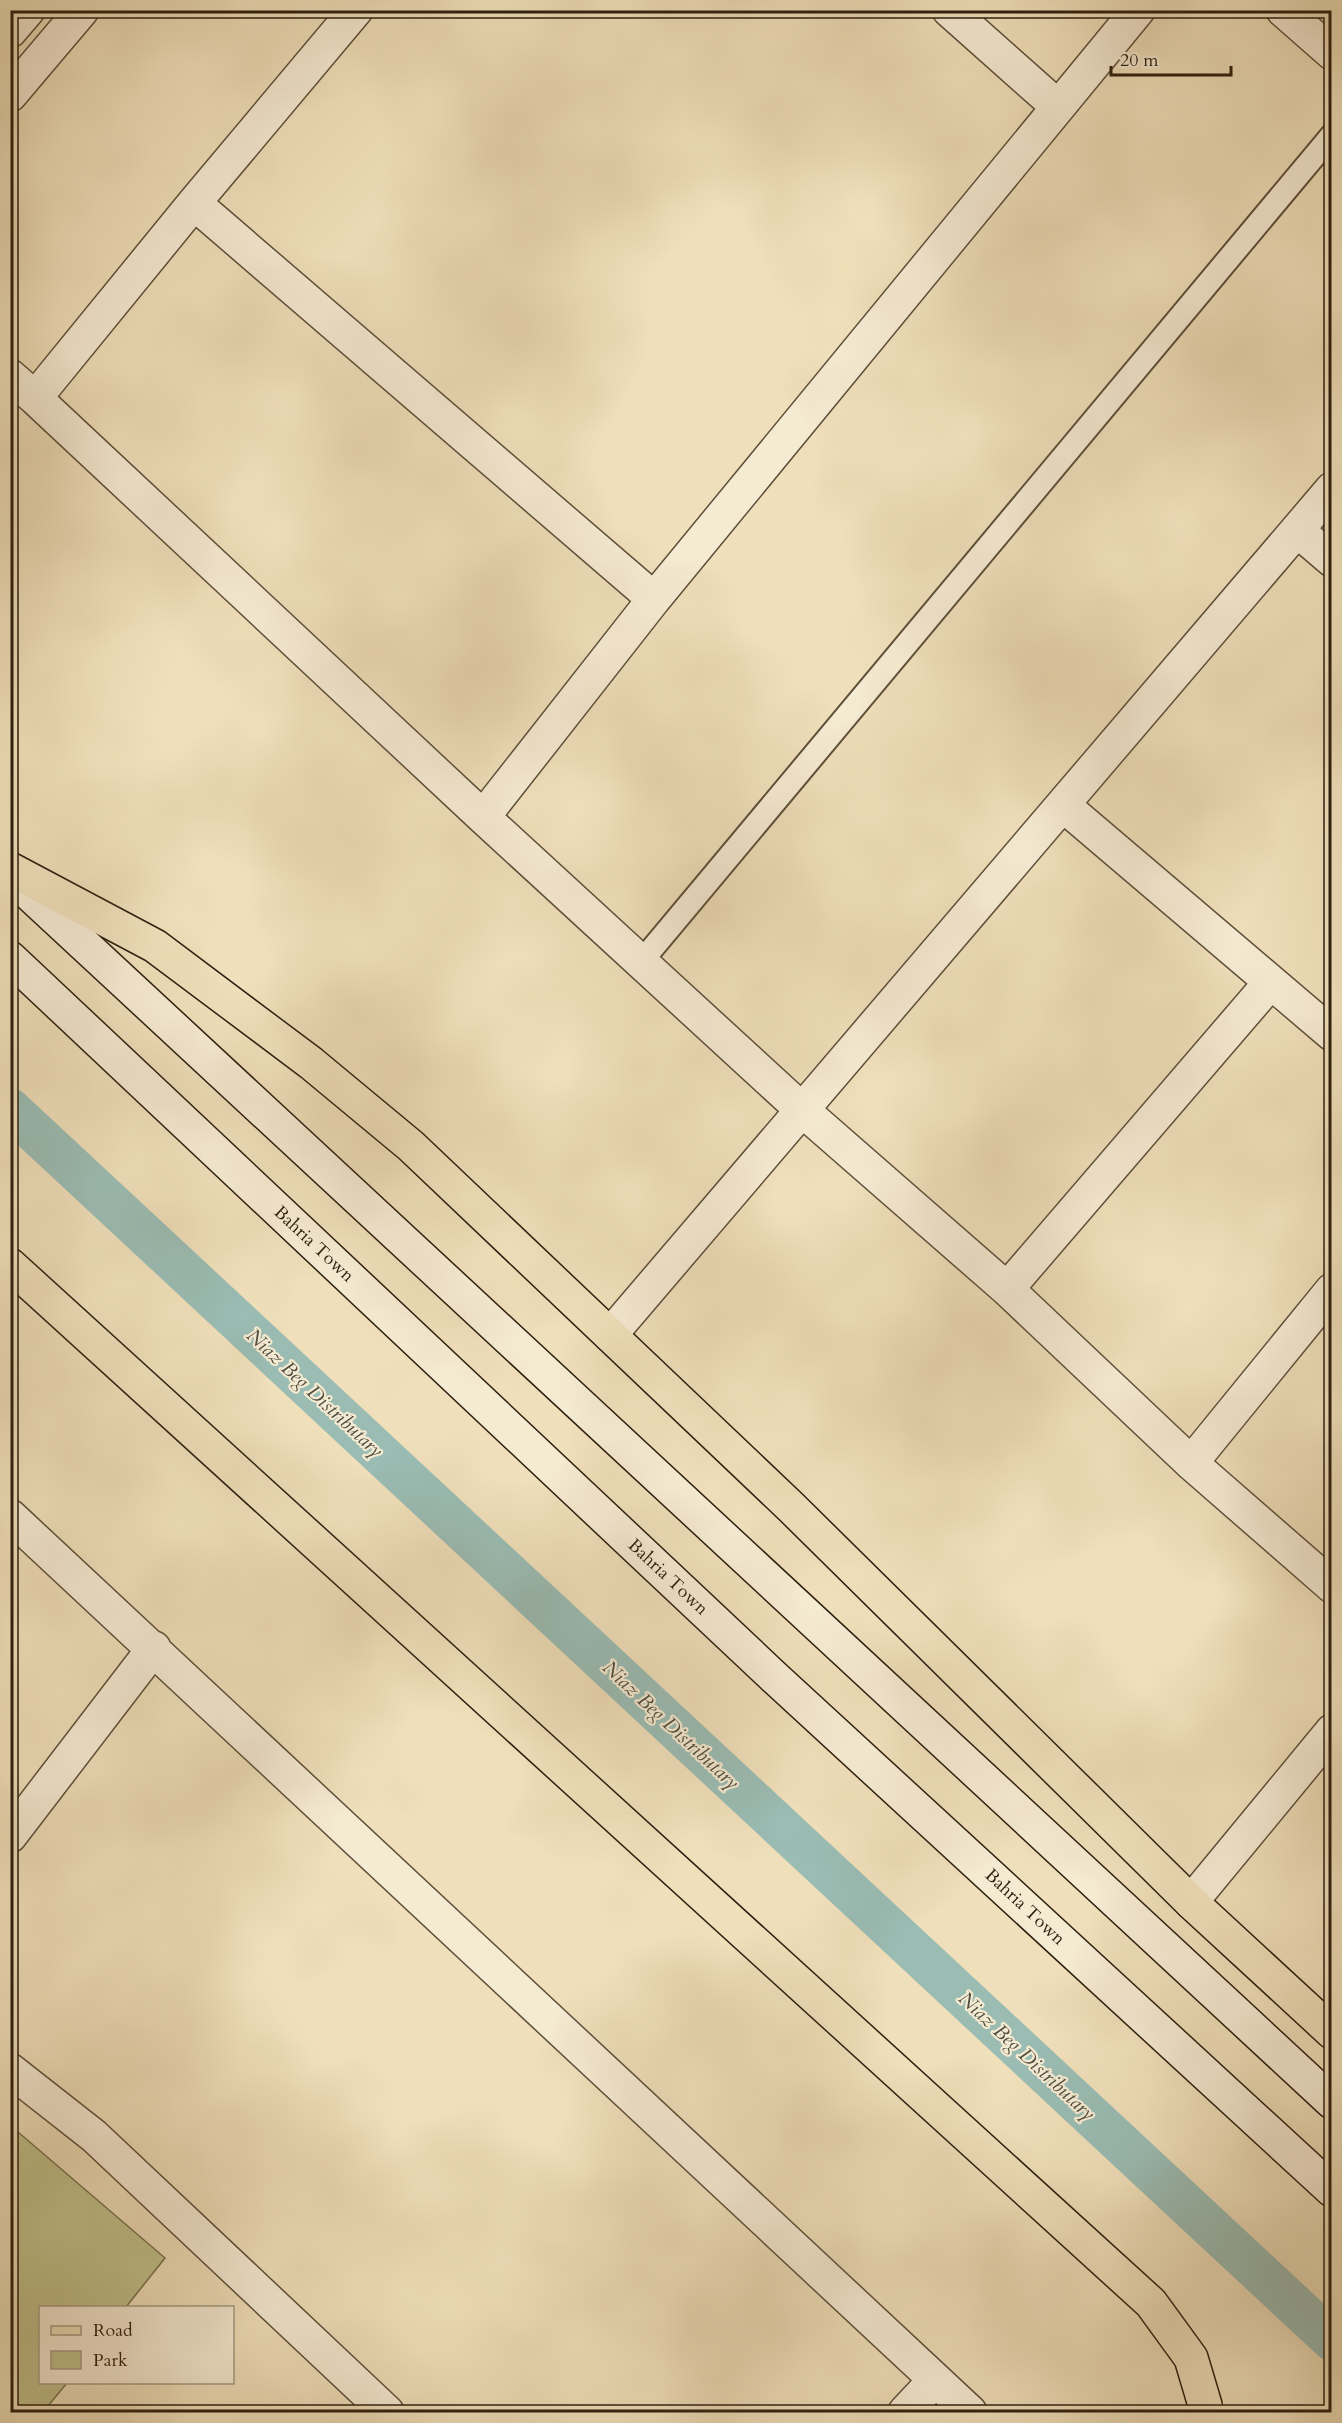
<svg xmlns="http://www.w3.org/2000/svg" width="1342" height="2423" viewBox="0 0 1342 2423" font-family="Cardo,serif">
<style>
.green{fill:#c0c08b;stroke:#76704d;stroke-width:1.5}
.lines{fill:none;stroke-linecap:round;stroke-linejoin:round}
.canal{stroke:#9abcb3;stroke-width:42}
.lane-casing{stroke:#5e4f3a;stroke-width:26}
.street-casing{stroke:#5e4f3a;stroke-width:36}
.secondary-casing{stroke:#2d1f0f;stroke-width:36}
.primary-casing{stroke:#2d1f0f;stroke-width:36}
.lane{stroke:#f5ead2;stroke-width:22}
.street{stroke:#f5ead2;stroke-width:33}
.secondary{stroke:#f5ead2;stroke-width:33}
.primary{stroke:#efdfba;stroke-width:33}
.labels{text-anchor:middle;dominant-baseline:central;stroke-width:4.5;stroke-linejoin:round;paint-order:stroke}
.street-label{font-size:18px;fill:#2d1f0f;stroke:#f5ead2}
.water-label{font-size:20px;font-style:italic;fill:#4e4e40;stroke:#f5ead2}
</style>
<rect width="100%" height="100%" fill="#efdfba"/>
<filter id="stains"><feTurbulence type="fractalNoise" baseFrequency=".00333" numOctaves="4"/><feColorMatrix values="0 0 0 0 .2 0 0 0 0 .09 0 0 0 0 .02 0 0 0 .5 -.17"/></filter>
<radialGradient id="worn" r=".72"><stop offset=".6" stop-color="#630" stop-opacity="0"/><stop offset="1" stop-color="#630" stop-opacity=".3"/></radialGradient>
<!-- green -->
<path class="green" d="M 11,2126 L 165,2258 L 126,2307 L 40,2308 L 40,2382 L 67,2383 L 43,2412 L 11,2412 Z"/>
<g class="lines">
<!-- canal -->
<path class="canal" d="M 10,1109 L 1332,2340"/>
<defs>
<path id="lane" d="M 641,962 L 1332,135"/>
<path id="street" d="M 356,10 L 194,203 L 35,398 L 483,817 L 801,1109 L 1007,1289 L 1191,1463 L 1332,1586
M 949,10 L 1057,106
M 1283,10 L 1332,53
M 10,31 L 28,10
M 10,95 L 82,10
M 194,203 L 654,599
M 10,376 L 35,398
M 1298,531 L 1332,560
M 1063,805 L 1332,1034
M 483,817 L 654,599 L 1138,10
M 1007,1289 L 1270,983
M 610,1335 L 1332,489
M 1191,1463 L 1332,1290
M 10,1516 L 970,2412
M 10,1836 L 154,1648
M 1191,1902 L 1332,1731
M 10,2070 L 94,2136 L 387,2412
M 905,2412 L 935,2380"/>
<path id="secondary" d="M 10,876 L 1332,2102
M 10,958 L 773,1676 L 1332,2190"/>
<path id="primary" d="M 10,869 L 155,946 L 311,1063 L 411,1146 L 791,1507 L 1191,1902 L 1332,2032
M 10,1265 L 1151,2303 L 1191,2358 L 1205,2405 L 1205,2412"/>
</defs>
<!-- lane casing -->
<use href="#lane" class="lane-casing"/>
<!-- street casing -->
<use href="#street" class="street-casing"/>
<!-- secondary casing -->
<use href="#secondary" class="secondary-casing"/>
<!-- primary casing -->
<use href="#primary" class="primary-casing"/>
<!-- lane -->
<use href="#lane" class="lane"/>
<!-- street -->
<use href="#street" class="street"/>
<!-- secondary -->
<use href="#secondary" class="secondary"/>
<!-- primary -->
<use href="#primary" class="primary"/>
</g>
<g class="labels">
<!-- street labels -->
<g class="street-label">
<text transform="translate(314 1244) rotate(43)">Bahria Town</text>
<text transform="translate(668 1577) rotate(43)">Bahria Town</text>
<text transform="translate(1025 1907) rotate(43)">Bahria Town</text>
</g>
<!-- water labels -->
<g class="water-label">
<text transform="translate(315 1393) rotate(43)">Niaz Beg Distributary</text>
<text transform="translate(671 1725) rotate(43)">Niaz Beg Distributary</text>
<text transform="translate(1027 2056) rotate(43)">Niaz Beg Distributary</text>
</g>
</g>
<!-- margin -->
<rect width="1342" height="2423" fill="none" stroke="#efdfba" stroke-width="36"/>
<rect x="12" y="12" width="1318" height="2399" fill="none" stroke="#2d1f0f" stroke-width="3"/>
<rect x="18" y="18" width="1306" height="2387" fill="none" stroke="#2d1f0f" stroke-width="1.5"/>
<!-- legend -->
<rect x="39" y="2306" width="195" height="78" fill="#f5ead2" stroke="#a59984" stroke-width="1.5"/>
<rect x="51" y="2326" width="30" height="9" fill="#efdfba" stroke="#a59984" stroke-width="1.5"/>
<text x="93" y="2336" font-size="18" fill="#2d1f0f">Road</text>
<rect x="51" y="2351" width="30" height="18" fill="#c0c08b" stroke="#a59984" stroke-width="1.5"/>
<text x="93" y="2366" font-size="18" fill="#2d1f0f">Park</text>
<!-- scale -->
<path d="M1111 66v9h120v-9" fill="none" stroke="#2d1f0f" stroke-width="3"/>
<text x="1120" y="66" font-size="18" fill="#2d1f0f" stroke="#f5ead2" stroke-width="4.5" paint-order="stroke">20 m</text>
<rect width="100%" height="100%" filter="url(#stains)"/>
<rect width="100%" height="100%" fill="url(#worn)"/>
</svg>
